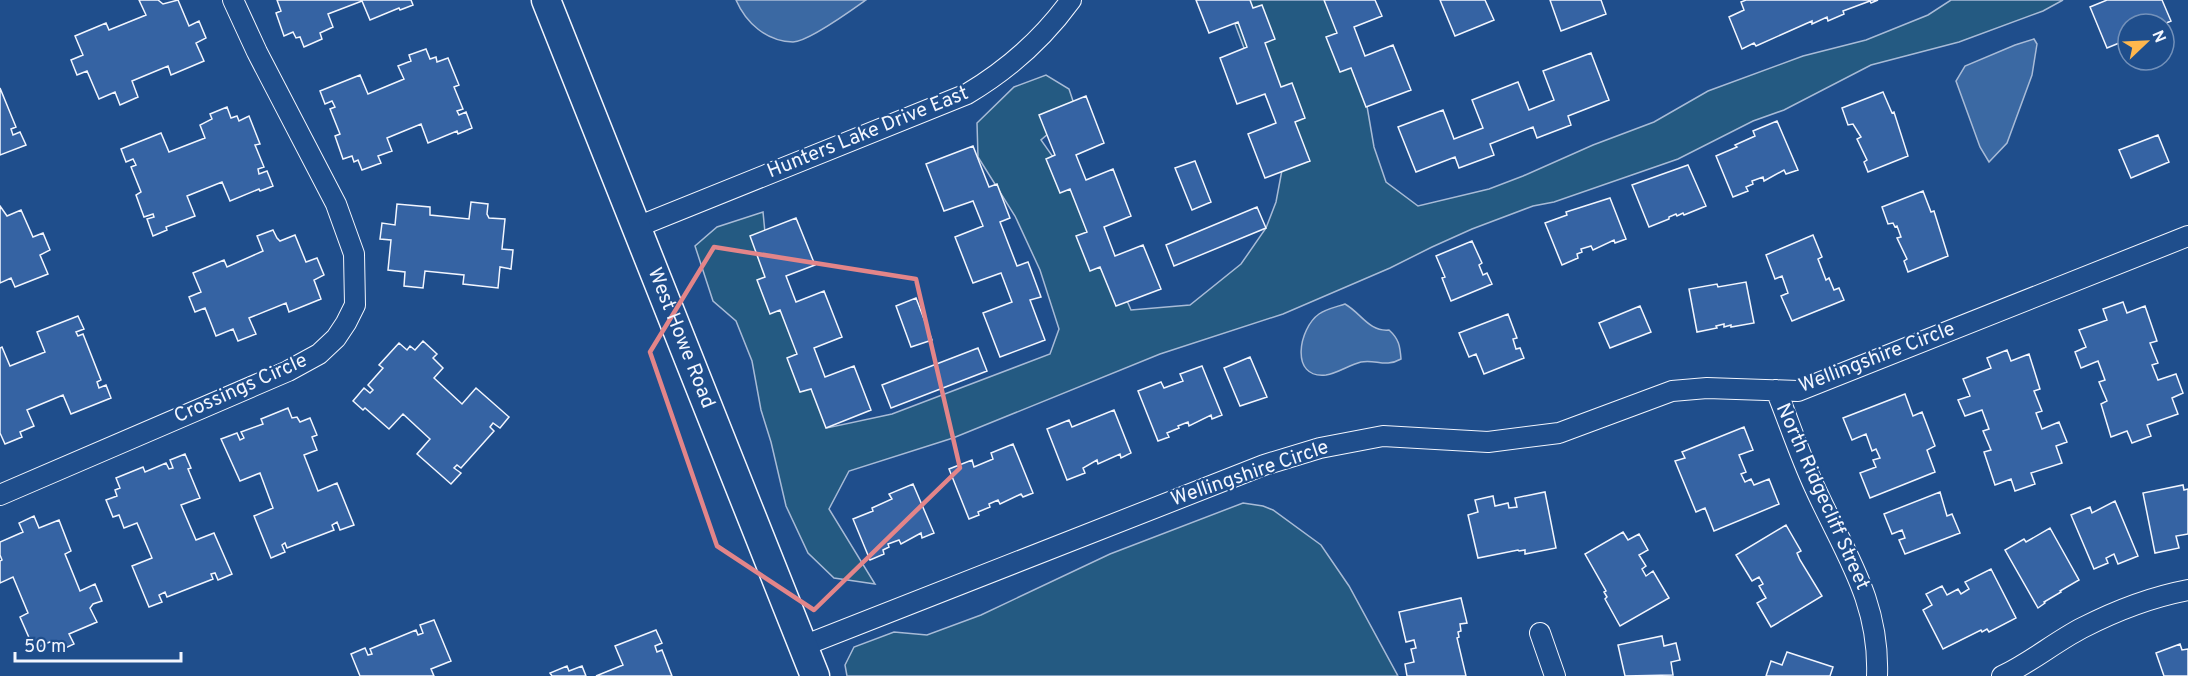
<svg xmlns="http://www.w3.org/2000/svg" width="2188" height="676" viewBox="0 0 2188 676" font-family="Overpass,sans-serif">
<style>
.green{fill:#245a82;stroke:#a8bbd7;stroke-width:1.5}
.water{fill:#3b69a3;stroke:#a8bbd7;stroke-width:1.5}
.building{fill:#3563a3;stroke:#f2f6ff;stroke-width:1.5}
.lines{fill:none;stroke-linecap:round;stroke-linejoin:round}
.street-casing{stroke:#f2f6ff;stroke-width:22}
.secondary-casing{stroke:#f2f6ff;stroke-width:31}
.street{stroke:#1f4e8c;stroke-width:20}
.secondary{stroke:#1f4e8c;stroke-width:28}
.marked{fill:none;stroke:#e38589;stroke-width:4.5;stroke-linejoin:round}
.labels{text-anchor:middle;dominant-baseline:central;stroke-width:4.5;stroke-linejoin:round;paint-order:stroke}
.street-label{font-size:20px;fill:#f2f6ff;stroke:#1f4e8c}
</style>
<rect width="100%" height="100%" fill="#1f4e8c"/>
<!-- green -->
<path class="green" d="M 1226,0 L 1330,0 L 1362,77 L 1374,147 L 1386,182 L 1418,206 L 1489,189 L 1523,176 L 1593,145 L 1654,122 L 1708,91 L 1803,56 L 1866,40 L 1928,15 L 1951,0 L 2063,0 L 2043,11 L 1959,42 L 1871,65 L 1784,110 L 1753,121 L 1678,159 L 1554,202 L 1533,206 L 1472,229 L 1432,247 L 1390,268 L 1283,314 L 1160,354 L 953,438 L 849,471 L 829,509 L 875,584 L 834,578 L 808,553 L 786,506 L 771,442 L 761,410 L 752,361 L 736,321 L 713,301 L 695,246 L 717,227 L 763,212 L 767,253 L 827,428 L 892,414 L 1050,354 L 1059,329 L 1040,270 L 1015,216 L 978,157 L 977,123 L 1014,87 L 1046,75 L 1069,89 L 1076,110 L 1041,140 L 1084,201 L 1131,310 L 1190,305 L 1241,264 L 1266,228 L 1276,202 L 1288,138 L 1253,72 Z
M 1243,503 L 1263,506 L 1273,510 L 1321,545 L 1349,586 L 1398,676 L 847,676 L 845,665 L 854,647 L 894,632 L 927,635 L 981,615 L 1110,554 Z"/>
<!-- water -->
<path class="water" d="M 736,0 L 866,0 C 852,10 808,42 793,42 C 766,41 746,23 736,0 Z
M 2034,39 L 2037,44 L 2032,75 L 2007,143 L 1989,162 L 1980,147 L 1956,81 L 1965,66 L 2015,45 Z
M 1345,304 C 1361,313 1369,332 1389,330 C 1399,339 1400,346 1401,359 C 1385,368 1376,359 1361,362 C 1349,365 1338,373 1326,375 C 1289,379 1299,328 1319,314 C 1326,309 1336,307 1345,304 Z"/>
<!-- building -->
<path class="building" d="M 139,0 L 158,0 L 163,4 L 178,0 L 189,26 L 199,21 L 206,38 L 196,43 L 204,61 L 171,75 L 168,66 L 132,81 L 138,97 L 120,105 L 115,92 L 99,99 L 87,71 L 77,75 L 71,60 L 83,55 L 75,36 L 106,23 L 109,30 L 146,15 Z
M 277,0 L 411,0 L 413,5 L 400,10 L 399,8 L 370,20 L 362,1 L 328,14 L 333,27 L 320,33 L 322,39 L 304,47 L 300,37 L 296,38 L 293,32 L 284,36 L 276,13 L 281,11 Z
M 1196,0 L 1250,0 L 1253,8 L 1262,5 L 1275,39 L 1265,43 L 1281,87 L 1292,83 L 1305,118 L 1295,122 L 1310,161 L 1265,178 L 1248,134 L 1276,123 L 1265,94 L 1237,104 L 1220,58 L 1247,47 L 1238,22 L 1209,33 Z
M 1324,0 L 1375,0 L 1382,16 L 1354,27 L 1365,56 L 1393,45 L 1411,90 L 1366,107 L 1351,68 L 1340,72 L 1326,37 L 1337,33 Z
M 1440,0 L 1485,0 L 1494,20 L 1455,36 Z
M 1550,0 L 1601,0 L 1606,14 L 1561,31 Z
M 1746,0 L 1878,0 L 1871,3 L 1870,1 L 1843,11 L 1844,14 L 1828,21 L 1827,17 L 1812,24 L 1812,21 L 1756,46 L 1754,43 L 1742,49 L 1729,17 L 1744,10 L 1741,2 Z
M 2107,0 L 2162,0 L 2171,21 L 2164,24 L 2159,22 L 2154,24 L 2128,24 L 2127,35 L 2122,37 L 2124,41 L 2107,48 L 2090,7 Z
M 426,49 L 430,59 L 436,57 L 437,62 L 448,58 L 459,85 L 454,87 L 463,109 L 457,111 L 459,115 L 466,112 L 472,128 L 458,134 L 457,131 L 428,143 L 421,124 L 387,138 L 392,151 L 378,156 L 381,163 L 362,170 L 358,160 L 354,162 L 352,156 L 343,159 L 335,136 L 340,134 L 330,109 L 335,107 L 332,101 L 325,104 L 320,91 L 360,75 L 368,94 L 404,79 L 398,66 L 411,61 L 409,55 Z
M 1591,53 L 1609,100 L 1568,116 L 1571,125 L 1537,138 L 1533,127 L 1490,144 L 1494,155 L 1459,168 L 1455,157 L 1416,172 L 1398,127 L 1443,110 L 1454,139 L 1483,128 L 1472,100 L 1518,82 L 1529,110 L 1554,100 L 1543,71 Z
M 0,88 L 16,127 L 11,129 L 13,135 L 20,132 L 26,145 L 0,155 Z
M 1883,92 L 1892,113 L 1894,112 L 1908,156 L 1868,172 L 1864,162 L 1867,160 L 1857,139 L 1861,137 L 1853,124 L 1848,125 L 1842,108 Z
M 1086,96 L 1104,143 L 1076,155 L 1086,180 L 1113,169 L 1131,216 L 1104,227 L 1115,256 L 1143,245 L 1161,289 L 1116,306 L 1100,267 L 1090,271 L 1076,236 L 1087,232 L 1070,189 L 1060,193 L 1046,159 L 1055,155 L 1039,115 Z
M 227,107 L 231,118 L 237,116 L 239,121 L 249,116 L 260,144 L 255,145 L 264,167 L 258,169 L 259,174 L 267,171 L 273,186 L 260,191 L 259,189 L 230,201 L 222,182 L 187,196 L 195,216 L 166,227 L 167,230 L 153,236 L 147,219 L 154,217 L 153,214 L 144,217 L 136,195 L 141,192 L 131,167 L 136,165 L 133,159 L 126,162 L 121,149 L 161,133 L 169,152 L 205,138 L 200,125 L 212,119 L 210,114 Z
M 1777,121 L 1798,170 L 1786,174 L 1784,170 L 1764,181 L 1763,177 L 1752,181 L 1753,184 L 1746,187 L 1748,191 L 1733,197 L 1716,156 L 1737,147 L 1735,145 L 1755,136 L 1753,131 Z
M 2158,135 L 2169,162 L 2131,178 L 2119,150 Z
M 973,146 L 989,187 L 997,184 L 1010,218 L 1000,222 L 1017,266 L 1028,262 L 1041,297 L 1030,300 L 1045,340 L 1000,357 L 983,313 L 1012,302 L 1001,273 L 973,283 L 955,237 L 983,226 L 973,201 L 944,211 L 926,164 Z
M 1195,161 L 1211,202 L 1192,210 L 1175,168 Z
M 1688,165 L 1706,206 L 1684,215 L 1683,213 L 1677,216 L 1676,214 L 1669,217 L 1669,219 L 1649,227 L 1632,185 Z
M 1923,191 L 1931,212 L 1934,211 L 1948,256 L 1908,272 L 1904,261 L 1907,259 L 1897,238 L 1901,237 L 1897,226 L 1895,227 L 1893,223 L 1888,224 L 1882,207 Z
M 1610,198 L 1626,239 L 1615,243 L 1614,240 L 1593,250 L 1591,246 L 1581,249 L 1582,252 L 1577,254 L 1578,258 L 1562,265 L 1545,223 L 1567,215 L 1566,212 Z
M 471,202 L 488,204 L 487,214 L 489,218 L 505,219 L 502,249 L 513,250 L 511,269 L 500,267 L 498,288 L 463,284 L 464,275 L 425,271 L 423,288 L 404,286 L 405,272 L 388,270 L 391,240 L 380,239 L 382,223 L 395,225 L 397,204 L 430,207 L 430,215 L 469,219 Z
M 0,206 L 7,216 L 21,210 L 33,237 L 43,233 L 50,250 L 40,255 L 48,274 L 15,287 L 11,278 L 0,283 Z
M 1257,207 L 1266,228 L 1174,266 L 1166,245 Z
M 796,218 L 815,265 L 786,276 L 796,302 L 824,291 L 842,337 L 814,348 L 825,377 L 854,366 L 871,410 L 826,428 L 811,389 L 800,392 L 787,358 L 797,354 L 780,310 L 770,314 L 757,280 L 765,277 L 750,236 Z
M 273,230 L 277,238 L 280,241 L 295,235 L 306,262 L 317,258 L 324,275 L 314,280 L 321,299 L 289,312 L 286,303 L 249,318 L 256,334 L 238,341 L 233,329 L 216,336 L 205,308 L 195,312 L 189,297 L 201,292 L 193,273 L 224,260 L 227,267 L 263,251 L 257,236 Z
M 1813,235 L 1822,257 L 1818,259 L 1826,280 L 1829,278 L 1834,290 L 1839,288 L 1844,300 L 1792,321 L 1781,296 L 1788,293 L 1782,276 L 1775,279 L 1766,255 Z
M 1472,241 L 1482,263 L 1479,265 L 1483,275 L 1487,273 L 1492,284 L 1451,301 L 1442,278 L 1445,277 L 1436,256 Z
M 1746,282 L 1754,323 L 1731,327 L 1731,325 L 1724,327 L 1724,324 L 1716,326 L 1717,328 L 1697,332 L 1689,289 L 1717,284 L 1718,287 Z
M 916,298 L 932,340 L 911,347 L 896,306 Z
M 2123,302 L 2127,313 L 2145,306 L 2157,341 L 2150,343 L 2158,363 L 2152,365 L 2158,380 L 2176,374 L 2183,393 L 2172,398 L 2178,414 L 2147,425 L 2151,436 L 2132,443 L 2127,431 L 2111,437 L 2101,404 L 2107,401 L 2099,382 L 2105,380 L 2098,361 L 2081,368 L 2075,352 L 2086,347 L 2079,330 L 2107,320 L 2103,309 Z
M 1640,306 L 1651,332 L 1610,348 L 1599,323 Z
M 1508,314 L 1517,338 L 1513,339 L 1516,349 L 1520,348 L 1524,358 L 1484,374 L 1476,354 L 1469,357 L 1459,333 Z
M 78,316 L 84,329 L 76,332 L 78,336 L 83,334 L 101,380 L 97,382 L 99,388 L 106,385 L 111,398 L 71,414 L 63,395 L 27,410 L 34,426 L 20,432 L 22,437 L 5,444 L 0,433 L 0,348 L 2,347 L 10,366 L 45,352 L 37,332 Z
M 423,341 L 437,354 L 433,358 L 443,368 L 434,378 L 462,404 L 476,388 L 509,417 L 500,428 L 493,423 L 490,427 L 494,431 L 461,468 L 457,465 L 454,468 L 461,473 L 451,484 L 417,454 L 430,439 L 403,414 L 389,429 L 365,408 L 363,410 L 353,401 L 364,388 L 370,393 L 373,390 L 368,385 L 383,368 L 379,365 L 399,343 L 407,350 L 410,346 L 415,350 Z
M 978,348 L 987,371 L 891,408 L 882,385 Z
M 2007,350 L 2011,361 L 2029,354 L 2040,389 L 2034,391 L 2042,411 L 2036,413 L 2042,429 L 2059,422 L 2067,442 L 2056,446 L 2062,463 L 2031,473 L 2035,484 L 2015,491 L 2011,479 L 1995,485 L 1984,452 L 1991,450 L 1983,431 L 1989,429 L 1982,410 L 1965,416 L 1958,400 L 1970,396 L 1963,379 L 1991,368 L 1987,358 Z
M 1250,357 L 1267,397 L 1240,406 L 1224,368 Z
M 1202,366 L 1222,415 L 1212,419 L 1211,415 L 1189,426 L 1188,422 L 1178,426 L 1179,428 L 1167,433 L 1169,437 L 1158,441 L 1138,391 L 1161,382 L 1164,388 L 1183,381 L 1180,374 Z
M 1905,394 L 1913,416 L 1922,412 L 1935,446 L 1927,450 L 1935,472 L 1870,498 L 1860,473 L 1876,467 L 1873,460 L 1880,458 L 1876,449 L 1872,451 L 1866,434 L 1852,440 L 1843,418 Z
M 288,408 L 292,418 L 297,417 L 300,422 L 310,418 L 317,435 L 312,437 L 317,450 L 304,455 L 318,491 L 337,483 L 354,525 L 340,530 L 337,522 L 332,525 L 334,530 L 287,548 L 285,543 L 282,545 L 285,552 L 271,558 L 254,516 L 273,508 L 260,473 L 240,481 L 221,439 L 237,433 L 240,440 L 244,438 L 241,432 L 263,424 L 261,419 Z
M 1114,410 L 1131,453 L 1121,458 L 1120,454 L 1098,464 L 1097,460 L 1083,468 L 1085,473 L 1067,480 L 1047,429 L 1069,420 L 1072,427 Z
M 1744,427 L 1753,450 L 1739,455 L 1746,472 L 1741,474 L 1745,482 L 1751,479 L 1754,485 L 1769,479 L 1779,504 L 1714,531 L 1705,508 L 1696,512 L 1675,461 L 1685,458 L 1682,452 Z
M 1013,444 L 1033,493 L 1023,497 L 1021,494 L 1000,504 L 998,500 L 989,504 L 990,507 L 978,512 L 979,515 L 969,519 L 949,469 L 972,460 L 974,467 L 993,459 L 991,453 Z
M 185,454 L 191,468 L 188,469 L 200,498 L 181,505 L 196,540 L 214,533 L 232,574 L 218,580 L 215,573 L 211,574 L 213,579 L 167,597 L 165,592 L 159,595 L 162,602 L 149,607 L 132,566 L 152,558 L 137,523 L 124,528 L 119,515 L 113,517 L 106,500 L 117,496 L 115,490 L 120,488 L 116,478 L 143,467 L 145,472 L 166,463 L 169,469 L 173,468 L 170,460 Z
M 913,484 L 934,533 L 922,538 L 921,533 L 901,544 L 899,540 L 888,544 L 889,547 L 883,550 L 884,554 L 870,560 L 853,519 L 873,511 L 872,508 L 892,499 L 889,494 Z
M 2183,485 L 2184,490 L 2188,489 L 2188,534 L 2176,536 L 2179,548 L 2155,553 L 2143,493 Z
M 1545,492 L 1556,548 L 1525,554 L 1525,550 L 1519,551 L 1518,550 L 1478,558 L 1468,515 L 1478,512 L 1475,500 L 1493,496 L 1495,506 L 1508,503 L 1509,508 L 1517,507 L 1515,498 Z
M 1940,492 L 1947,516 L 1952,514 L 1960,533 L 1905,554 L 1899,540 L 1905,538 L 1902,530 L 1892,534 L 1884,514 Z
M 2115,501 L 2138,556 L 2118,564 L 2114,554 L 2106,558 L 2108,563 L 2094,569 L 2071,515 L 2090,507 L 2092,513 Z
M 34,516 L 39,528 L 59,520 L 71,551 L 65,554 L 80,591 L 95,584 L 102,601 L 93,604 L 90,608 L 97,622 L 69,634 L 74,644 L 57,652 L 52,641 L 34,649 L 20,617 L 28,613 L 13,577 L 0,583 L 0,561 L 2,560 L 0,555 L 0,542 L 23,532 L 19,523 Z
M 1786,525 L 1801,551 L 1797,553 L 1800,560 L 1822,596 L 1771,627 L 1757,603 L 1766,598 L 1759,586 L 1763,584 L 1759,577 L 1752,581 L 1736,555 Z
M 2050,528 L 2079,580 L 2060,591 L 2061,592 L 2044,602 L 2045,603 L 2038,608 L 2005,550 L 2024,539 L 2026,542 Z
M 1623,532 L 1628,540 L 1639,534 L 1648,550 L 1639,555 L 1646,566 L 1642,569 L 1646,576 L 1653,571 L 1669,598 L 1620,626 L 1605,599 L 1607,597 L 1604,592 L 1606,591 L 1585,554 Z
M 1991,569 L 2016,618 L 1989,632 L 1987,629 L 1982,632 L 1981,630 L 1943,649 L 1923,610 L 1932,605 L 1926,594 L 1942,586 L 1947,595 L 1958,589 L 1961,594 L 1969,589 L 1965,582 Z
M 1461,598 L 1467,623 L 1460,624 L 1461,631 L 1458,632 L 1459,637 L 1457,638 L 1466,676 L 1407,676 L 1405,664 L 1414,662 L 1411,649 L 1416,648 L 1414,640 L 1406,642 L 1399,612 Z
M 434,620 L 451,661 L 431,669 L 434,676 L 360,676 L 351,654 L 365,648 L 368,655 L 372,654 L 370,649 L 416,630 L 418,635 L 423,633 L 420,625 Z
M 656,630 L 662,643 L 655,646 L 657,652 L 662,650 L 672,676 L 596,676 L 623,665 L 615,646 Z
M 1662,636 L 1664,646 L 1676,643 L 1680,660 L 1671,662 L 1673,675 L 1625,676 L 1618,645 Z
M 2180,644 L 2182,650 L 2188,649 L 2188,676 L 2164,676 L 2156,653 Z
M 1787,652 L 1833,667 L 1830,676 L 1766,676 L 1771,661 L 1782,665 Z
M 567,666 L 569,671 L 582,666 L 586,676 L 552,676 L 550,673 Z"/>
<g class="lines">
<defs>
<path id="street" d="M 637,227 L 967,94 C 1009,69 1042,40 1071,0
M 1776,390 C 1789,422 1800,456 1815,488 C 1844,552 1880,601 1877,676
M 0,495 L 288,371 L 319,354 L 336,338 L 346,323 L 355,305 L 354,254 L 336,204 L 257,52 L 233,0
M 1540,633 L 1555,676
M 803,646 L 1264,465 L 1320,448 L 1383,436 L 1488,442 L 1559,433 L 1672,391 L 1707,388 L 1798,391 L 2188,236
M 2002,676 C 2030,663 2055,642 2082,628 C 2115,611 2151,597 2188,590"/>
<g id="secondary">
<path id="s1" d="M 546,0 L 815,676"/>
</g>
</defs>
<!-- street casing -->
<use href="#street" class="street-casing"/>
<!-- secondary casing -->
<use href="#secondary" class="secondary-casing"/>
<!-- street -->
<use href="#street" class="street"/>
<!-- secondary -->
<use href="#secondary" class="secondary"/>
</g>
<!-- marked area -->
<path class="marked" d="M 714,247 L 916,279 L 960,468 L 814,610 L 717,546 L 650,352 Z"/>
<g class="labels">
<!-- street labels -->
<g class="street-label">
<text transform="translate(868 133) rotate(-22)">Hunters Lake Drive East</text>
<text stroke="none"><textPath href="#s1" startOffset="364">West Howe Road</textPath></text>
<text transform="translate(1877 358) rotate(-21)">Wellingshire Circle</text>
<text transform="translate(241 389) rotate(-24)">Crossings Circle</text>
<text transform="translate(1250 474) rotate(-19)">Wellingshire Circle</text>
<text transform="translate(1822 497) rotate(66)">North Ridgecliff Street</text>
</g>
</g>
<!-- north arrow -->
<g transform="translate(2146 42) rotate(67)"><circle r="28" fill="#1f4e8c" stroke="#7391ba" stroke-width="1.5"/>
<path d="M0-4.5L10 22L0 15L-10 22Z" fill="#ffb74d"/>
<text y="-9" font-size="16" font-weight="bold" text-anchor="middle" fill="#f2f6ff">N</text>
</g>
<!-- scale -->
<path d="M15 652v9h166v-9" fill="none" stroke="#f2f6ff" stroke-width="3"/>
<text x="24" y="652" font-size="18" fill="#f2f6ff" stroke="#1f4e8c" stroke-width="4.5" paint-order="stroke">50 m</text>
</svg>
